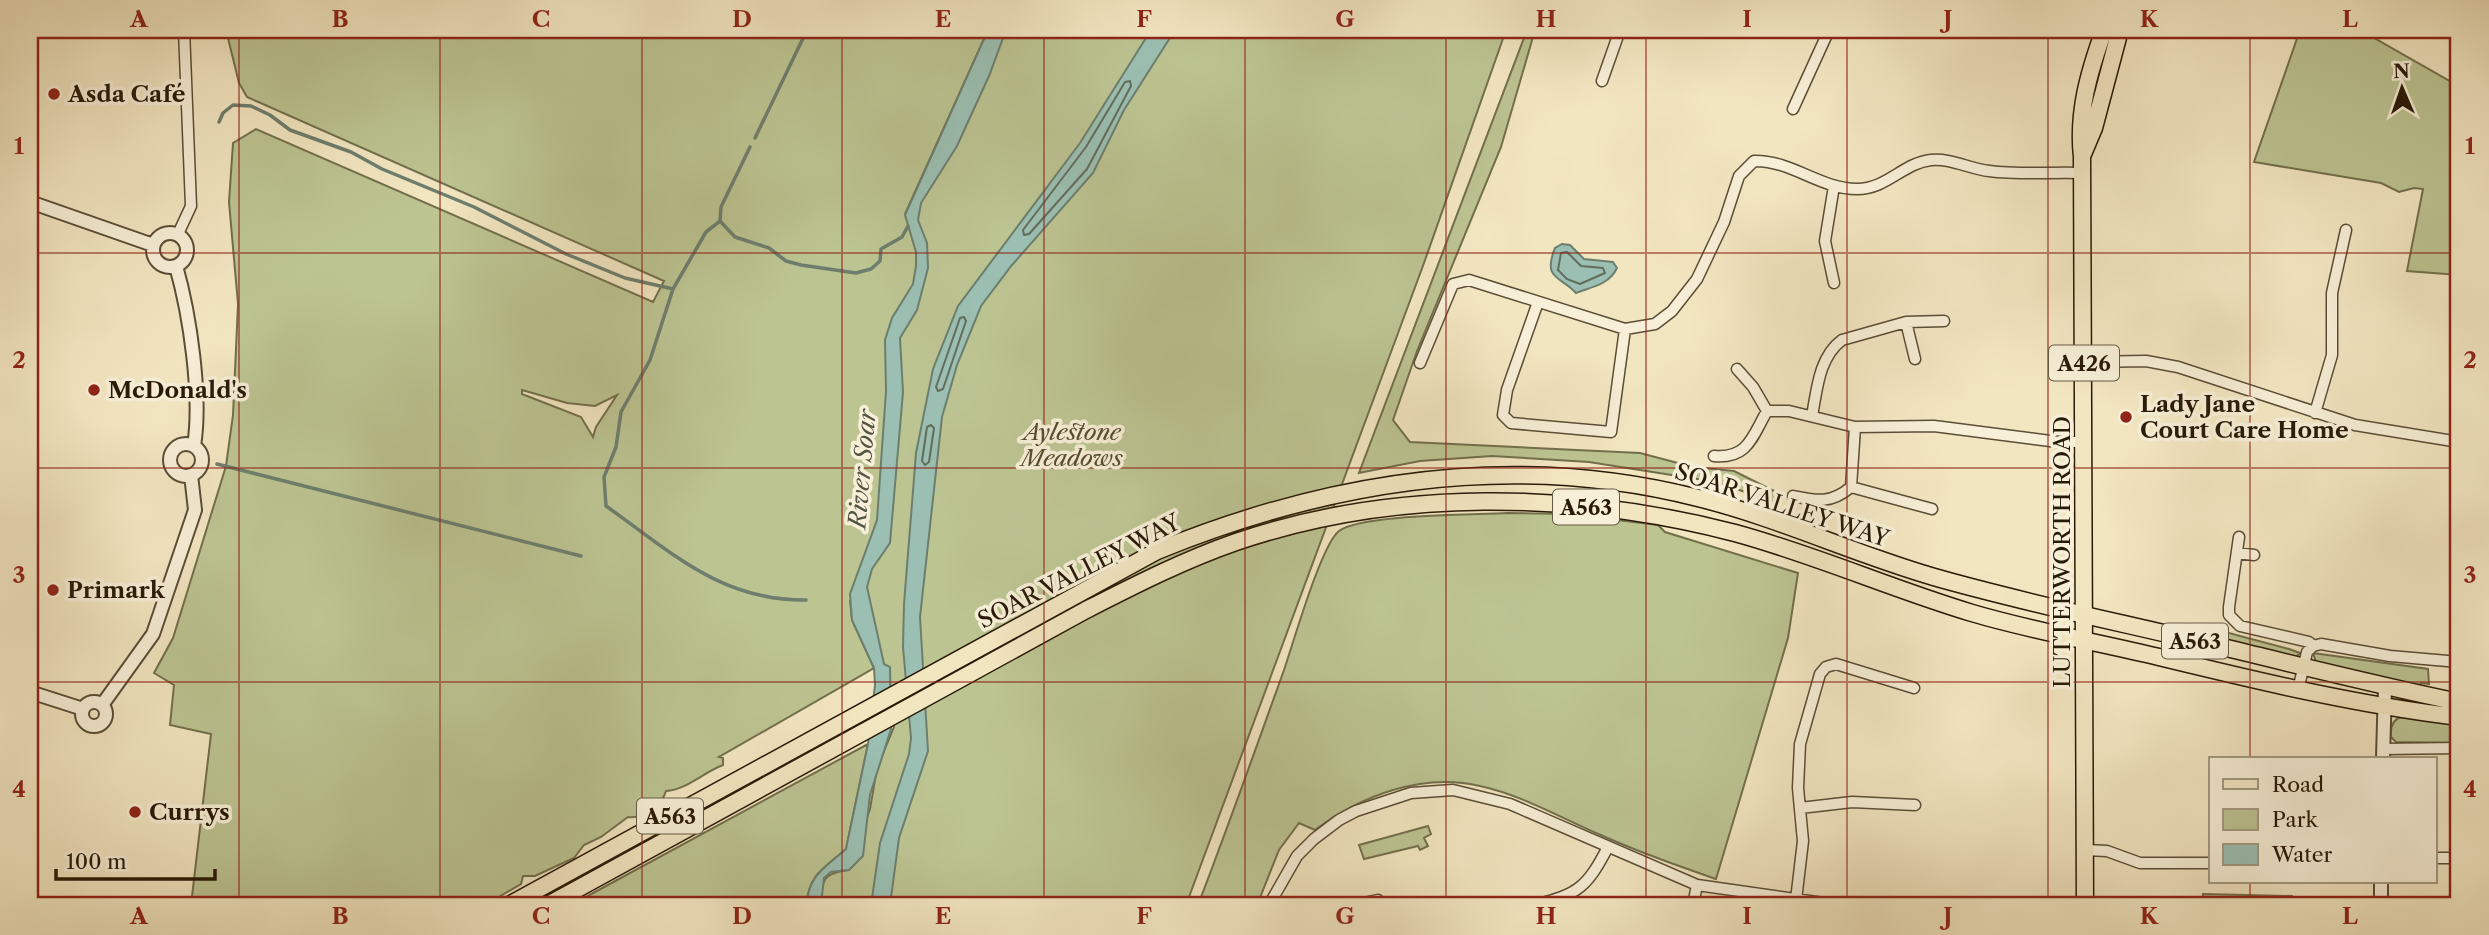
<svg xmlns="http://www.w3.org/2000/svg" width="2489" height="935" viewBox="0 0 2489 935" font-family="'Libre Caslon Text',serif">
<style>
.green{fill:#bcc492;stroke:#726f4c;stroke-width:2;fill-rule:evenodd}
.water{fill:#9bc0b3;stroke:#6d7e6e;stroke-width:2}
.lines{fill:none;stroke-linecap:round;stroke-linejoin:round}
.shore{stroke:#626d5d;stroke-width:2}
.stream{stroke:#6d7e6e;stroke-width:3.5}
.minor-casing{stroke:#5b4d36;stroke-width:13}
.tertiary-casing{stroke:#5b4d36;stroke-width:16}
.primary-casing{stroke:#291a07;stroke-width:19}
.trunk-casing{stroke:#291a07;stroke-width:19}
.minor{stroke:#f7efd7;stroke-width:10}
.tertiary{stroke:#f7efd7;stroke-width:12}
.primary{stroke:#f2e6c1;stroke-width:16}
.trunk{stroke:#f2e6c1;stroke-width:16}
.grid{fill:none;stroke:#8f2418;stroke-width:2;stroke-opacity:0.55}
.poi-dot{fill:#8f2418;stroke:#f7efd7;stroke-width:2.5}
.labels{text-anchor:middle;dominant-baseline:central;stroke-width:7;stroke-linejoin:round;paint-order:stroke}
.shield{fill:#f7efd7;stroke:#675a45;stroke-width:2}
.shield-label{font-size:21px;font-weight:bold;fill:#291a07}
.poi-label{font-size:23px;font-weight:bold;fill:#291a07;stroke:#f7efd7;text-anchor:start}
.park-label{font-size:23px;font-style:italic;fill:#554d31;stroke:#f7efd7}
.street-label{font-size:23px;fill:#291a07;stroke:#f7efd7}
.water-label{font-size:24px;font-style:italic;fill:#515443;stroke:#f7efd7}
.neatline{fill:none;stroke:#8f2418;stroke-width:2.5}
.grid-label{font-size:23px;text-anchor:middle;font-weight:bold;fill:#8f2418}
</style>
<rect width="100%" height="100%" fill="#f2e6c1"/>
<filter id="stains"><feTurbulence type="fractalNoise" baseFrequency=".00286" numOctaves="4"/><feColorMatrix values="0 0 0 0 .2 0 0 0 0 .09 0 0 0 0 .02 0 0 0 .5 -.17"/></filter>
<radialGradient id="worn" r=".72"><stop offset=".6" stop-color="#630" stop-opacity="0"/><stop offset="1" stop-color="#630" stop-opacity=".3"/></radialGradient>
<!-- green -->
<path class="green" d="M 226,30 L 988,30 L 905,214 L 994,30 L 1506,30 L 1424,263 L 1186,905 L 821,905 C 822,880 822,873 849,870 L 870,809 L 877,768 L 894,727 L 881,668 L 850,600 L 852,620 L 874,668 L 719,757 L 723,758 L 723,765 C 704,772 686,790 666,791 C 662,805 644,819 628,817 L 601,837 L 584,845 L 574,858 L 535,876 L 523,876 L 521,884 L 485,905 L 191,905 L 211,734 L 170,725 L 174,685 L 154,673 L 173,638 L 226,466 L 233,415 L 238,304 L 229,202 L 233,143 L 256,129 L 653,302 L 664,281 L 247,97 L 239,83 ZM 522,390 L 567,403 L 595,406 L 617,395 L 596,427 L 593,437 L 581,417 L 522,394 Z
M 1527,30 L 1535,30 L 1501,147 L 1417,351 L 1393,420 L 1410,442 L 1640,453 L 1693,467 L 1734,471 L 1776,492 L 1777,503 L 1716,482 L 1589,462 L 1492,456 L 1420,461 L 1359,473 Z
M 2300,30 L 2360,30 L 2453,83 L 2459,102 L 2459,275 L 2407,271 L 2423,189 L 2414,188 L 2399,192 L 2381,183 L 2254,162 Z
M 1507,513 L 1568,514 L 1658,525 L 1665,532 L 1798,573 L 1788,638 L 1716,879 C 1700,873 1655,859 1603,836 C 1563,819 1522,795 1480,786 C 1422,772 1361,796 1315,830 L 1299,823 L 1279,850 L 1257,905 L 1198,905 C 1228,827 1256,748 1284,670 C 1293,644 1321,545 1339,531 C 1361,514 1475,515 1507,513 Z
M 2210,628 L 2289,649 L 2300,653 L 2296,657 L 2236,643 L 2206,632 Z
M 2313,653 L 2428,669 L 2429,684 L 2421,683 L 2420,688 L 2316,662 Z
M 2401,717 L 2459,722 L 2459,743 L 2396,742 L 2391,737 C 2390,727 2392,720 2401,717 Z
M 868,744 L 846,849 C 823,869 810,873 806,905 L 571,905 Z
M 1428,826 L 1431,834 L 1424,838 L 1428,846 L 1420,850 L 1418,846 L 1364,859 L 1359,845 Z
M 2203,894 L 2292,896 L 2292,905 L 2202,905 Z"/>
<!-- water -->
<path class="water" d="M 988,30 L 1006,30 L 989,76 L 957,146 L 921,203 L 918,220 L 927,243 L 928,268 L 917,310 L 900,338 L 903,392 L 890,543 L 872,569 L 867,587 L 884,664 L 890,667 L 891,729 L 870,795 L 863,856 L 849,870 L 831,872 L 824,878 L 821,905 L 806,905 C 810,873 824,869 846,849 L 868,744 L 875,685 L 874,668 L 852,620 L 850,594 L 877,520 L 886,391 L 885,340 L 892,318 L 913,284 L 916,266 L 916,252 L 905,215 Z
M 1151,30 L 1175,30 L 1124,110 L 1093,173 L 1012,265 L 981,306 L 957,365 L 942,417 L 920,617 L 928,751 L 899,838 L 890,905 L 871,905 L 880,843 L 909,754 L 911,738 L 903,647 L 904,604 L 916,453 L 933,369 L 958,306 L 1080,143 Z
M 1562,244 L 1570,245 L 1584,259 L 1613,262 L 1617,268 C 1609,285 1591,287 1576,293 C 1561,276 1542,280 1555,248 Z"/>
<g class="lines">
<!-- shore -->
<path class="shore" d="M 1130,81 L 1131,86 L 1087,169 L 1029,234 L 1024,235 L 1023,230 L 1086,147 L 1125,82 Z
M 1567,252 L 1581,266 L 1603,268 L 1605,273 L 1580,284 L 1567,279 L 1558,270 L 1561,253 Z
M 964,317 L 966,321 L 943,389 L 938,391 L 936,387 L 960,318 Z
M 931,425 L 934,428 L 929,462 L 925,465 L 922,461 L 927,427 Z"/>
<!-- stream -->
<path class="stream" d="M 219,122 L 223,113 L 233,105 L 251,106 L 270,115 L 290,130 L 351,152 L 382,169 L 474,207 L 566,254 L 625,278 L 673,289 L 706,232 L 720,221 L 735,237 L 769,248 L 786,261 L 801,265 L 856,273 L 871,269 L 880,261 L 881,249 L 902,237 L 908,226
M 755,138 L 807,30
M 720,221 L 721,207 L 750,147
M 673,289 L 650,360 L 621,412 L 616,447 L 604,477 L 606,506 C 671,552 721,601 806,600
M 217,464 L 581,556"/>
<defs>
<path id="minor" d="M 1602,81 L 1620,30
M 1793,109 L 1829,30
M 178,234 L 191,206 L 184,30
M 1834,283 L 1825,241 L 1834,186
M 1538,302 L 1507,390 L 1503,415 L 1511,423 L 1611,432 L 1625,329
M 1906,322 L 1915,359
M 2084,362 L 2146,361 L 2178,367 L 2355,425 L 2459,442
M 1420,363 L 1453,284 L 1469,280 L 1625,329 L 1655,324 L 1672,311 L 1697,279 L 1724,222 L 1739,176 L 1754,161 C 1791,160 1820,189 1857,189 C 1887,189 1903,163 1931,160 C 1951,158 1970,169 1989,171 C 2019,175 2051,172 2081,173
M 1737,369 L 1753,387 L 1767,411 L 1789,411 L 1855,427 L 1934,426 L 2058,442 L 2084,442
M 2315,413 L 2332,355 L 2332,293 L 2346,230
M 1812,416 C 1817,389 1819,357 1842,340 L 1906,322 L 1944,321
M 1855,427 L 1851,487 L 1932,509
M 1714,456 C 1748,459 1752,437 1767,411
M 1793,496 C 1817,501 1831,504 1851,487
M 2239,537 L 2229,607 L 2229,615 L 2240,626 L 2309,642 L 2313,646 L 2321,644 L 2390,656 L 2459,662
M 2237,553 L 2254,555
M 2298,690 L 2307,652 L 2313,646
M 2383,749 L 2459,748
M 1800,808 L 1852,802 L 1915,805
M 2085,850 L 2107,851 L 2140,863 L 2211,863
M 2435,858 L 2459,858
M 1796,900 L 1803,841 L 1798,788 L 1800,744 L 1820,674 L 1826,667 L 1836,664 L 1914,688
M 1269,905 L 1297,856 L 1314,839 L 1339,820 L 1356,811 L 1411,793 L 1453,790 L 1510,804 L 1697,885 L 1838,905
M 1354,905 L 1378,900
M 1535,905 C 1579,894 1587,887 1608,847
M 1693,905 L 1697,885"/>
<path id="tertiary" d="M 30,202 L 153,245
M153 250a17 17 0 1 1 34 0a17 17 0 1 1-34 0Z
M 176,266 C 190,315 202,397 194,446
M170 460a16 16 0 1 1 32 0a16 16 0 1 1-32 0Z
M 30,692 L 83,709
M82 714a12 12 0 1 1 24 0a12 12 0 1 1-24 0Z
M 102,705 L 153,634 L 195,510 L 191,475
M 2383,758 L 2385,686
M 2381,905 L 2381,881"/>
<path id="primary" d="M 2083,154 L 2094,128 L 2120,30
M 2085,905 L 2082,157 C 2077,112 2089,72 2104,30"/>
<path id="trunk" d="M 509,905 L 1157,551 C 1331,480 1513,451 1698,498 C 1779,518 1854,554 1934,577 C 2025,603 2118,622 2210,644 C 2293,664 2376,685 2459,702
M 548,905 L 1086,610 C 1135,585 1184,560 1236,542 C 1394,488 1574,491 1735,533 C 1816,555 1892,589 1972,613 C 2033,631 2096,642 2159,657 C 2258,681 2357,705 2459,717"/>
</defs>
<!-- minor casing -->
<use href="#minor" class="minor-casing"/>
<!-- tertiary casing -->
<use href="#tertiary" class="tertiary-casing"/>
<!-- primary casing -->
<use href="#primary" class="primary-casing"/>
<!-- trunk casing -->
<use href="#trunk" class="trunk-casing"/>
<!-- minor -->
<use href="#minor" class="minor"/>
<!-- tertiary -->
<use href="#tertiary" class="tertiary"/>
<!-- primary -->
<use href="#primary" class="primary"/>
<!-- trunk -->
<use href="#trunk" class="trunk"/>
</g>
<!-- grid -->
<path class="grid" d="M 239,30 L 239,905M 440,30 L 440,905M 642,30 L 642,905M 842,30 L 842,905M 1044,30 L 1044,905M 1245,30 L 1245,905M 1446,30 L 1446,905M 1646,30 L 1646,905M 1847,30 L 1847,905M 2048,30 L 2048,905M 2250,30 L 2250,758M 30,253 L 2459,253M 30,468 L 2459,468M 30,682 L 2459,682M 2250,881 L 2250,905"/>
<!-- markers -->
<g class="poi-dot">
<circle cx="54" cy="94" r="7"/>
<circle cx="94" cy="390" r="7"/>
<circle cx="2126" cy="417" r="7"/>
<circle cx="53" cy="590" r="7"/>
<circle cx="135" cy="812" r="7"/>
</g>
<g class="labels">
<!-- shield labels -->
<g class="shield">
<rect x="2049" y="345.5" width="70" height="35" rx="5"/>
<rect x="1553" y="489.5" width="66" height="35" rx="5"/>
<rect x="2162" y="623.5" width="66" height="35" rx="5"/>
<rect x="637" y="798.5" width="66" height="35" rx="5"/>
</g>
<g class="shield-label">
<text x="2084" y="363">A426</text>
<text x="1586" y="507">A563</text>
<text x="2195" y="641">A563</text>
<text x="670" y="816">A563</text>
</g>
<!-- poi labels -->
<g class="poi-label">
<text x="68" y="94">Asda Café</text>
<text x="108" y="390">McDonald's</text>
<text x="2140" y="404">Lady Jane<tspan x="2140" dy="26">Court Care Home</tspan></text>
<text x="67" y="590">Primark</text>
<text x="149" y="812">Currys</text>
</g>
<!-- park labels -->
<g class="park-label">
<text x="1072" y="432">Aylestone<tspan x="1072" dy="26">Meadows</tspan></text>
</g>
<!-- street labels -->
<g class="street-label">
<text transform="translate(1782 505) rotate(18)">SOAR VALLEY WAY</text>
<text transform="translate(2062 552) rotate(-90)">LUTTERWORTH ROAD</text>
<text transform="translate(1079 571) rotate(-27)">SOAR VALLEY WAY</text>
</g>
<!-- water labels -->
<g class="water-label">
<text transform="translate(862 469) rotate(-85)">River Soar</text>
</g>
</g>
<!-- margin -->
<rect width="2489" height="935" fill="none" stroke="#f2e6c1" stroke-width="77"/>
<!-- legend -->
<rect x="2209" y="757" width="228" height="126" fill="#f7efd7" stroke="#a59a84" stroke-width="2"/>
<rect x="2223" y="779" width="35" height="10" fill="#f2e6c1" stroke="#a59a84" stroke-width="2"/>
<text x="2272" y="792" font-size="21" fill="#291a07">Road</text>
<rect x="2223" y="809" width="35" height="21" fill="#bcc492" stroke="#a59a84" stroke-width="2"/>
<text x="2272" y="827" font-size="21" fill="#291a07">Park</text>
<rect x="2223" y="844" width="35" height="21" fill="#9bc0b3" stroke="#a59a84" stroke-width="2"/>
<text x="2272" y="862" font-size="21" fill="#291a07">Water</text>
<!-- north arrow -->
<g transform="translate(2402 88) rotate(358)" stroke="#f7efd7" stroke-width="5" paint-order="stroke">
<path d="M0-5L12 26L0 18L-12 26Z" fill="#291a07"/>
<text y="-10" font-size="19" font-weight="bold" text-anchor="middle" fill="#291a07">N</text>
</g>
<!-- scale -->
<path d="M56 869v10h159v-10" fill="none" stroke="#291a07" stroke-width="3.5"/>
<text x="66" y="869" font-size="21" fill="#291a07" stroke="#f7efd7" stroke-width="5" paint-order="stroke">100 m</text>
<rect x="38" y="38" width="2412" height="859" class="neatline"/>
<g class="grid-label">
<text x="139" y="27">A</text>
<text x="340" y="27">B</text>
<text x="541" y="27">C</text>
<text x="742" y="27">D</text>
<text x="943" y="27">E</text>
<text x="1144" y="27">F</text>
<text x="1345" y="27">G</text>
<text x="1546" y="27">H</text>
<text x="1747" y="27">I</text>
<text x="1948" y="27">J</text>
<text x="2149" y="27">K</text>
<text x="2350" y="27">L</text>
<text x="19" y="154">1</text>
<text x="2470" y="154">1</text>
<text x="19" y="368">2</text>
<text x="2470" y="368">2</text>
<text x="19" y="583">3</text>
<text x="2470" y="583">3</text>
<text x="19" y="797">4</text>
<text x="2470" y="797">4</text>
<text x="139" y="924">A</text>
<text x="340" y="924">B</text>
<text x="541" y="924">C</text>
<text x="742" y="924">D</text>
<text x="943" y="924">E</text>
<text x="1144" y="924">F</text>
<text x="1345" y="924">G</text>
<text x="1546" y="924">H</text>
<text x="1747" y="924">I</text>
<text x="1948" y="924">J</text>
<text x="2149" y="924">K</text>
<text x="2350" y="924">L</text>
</g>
<rect width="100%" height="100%" filter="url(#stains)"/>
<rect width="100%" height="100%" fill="url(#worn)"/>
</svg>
